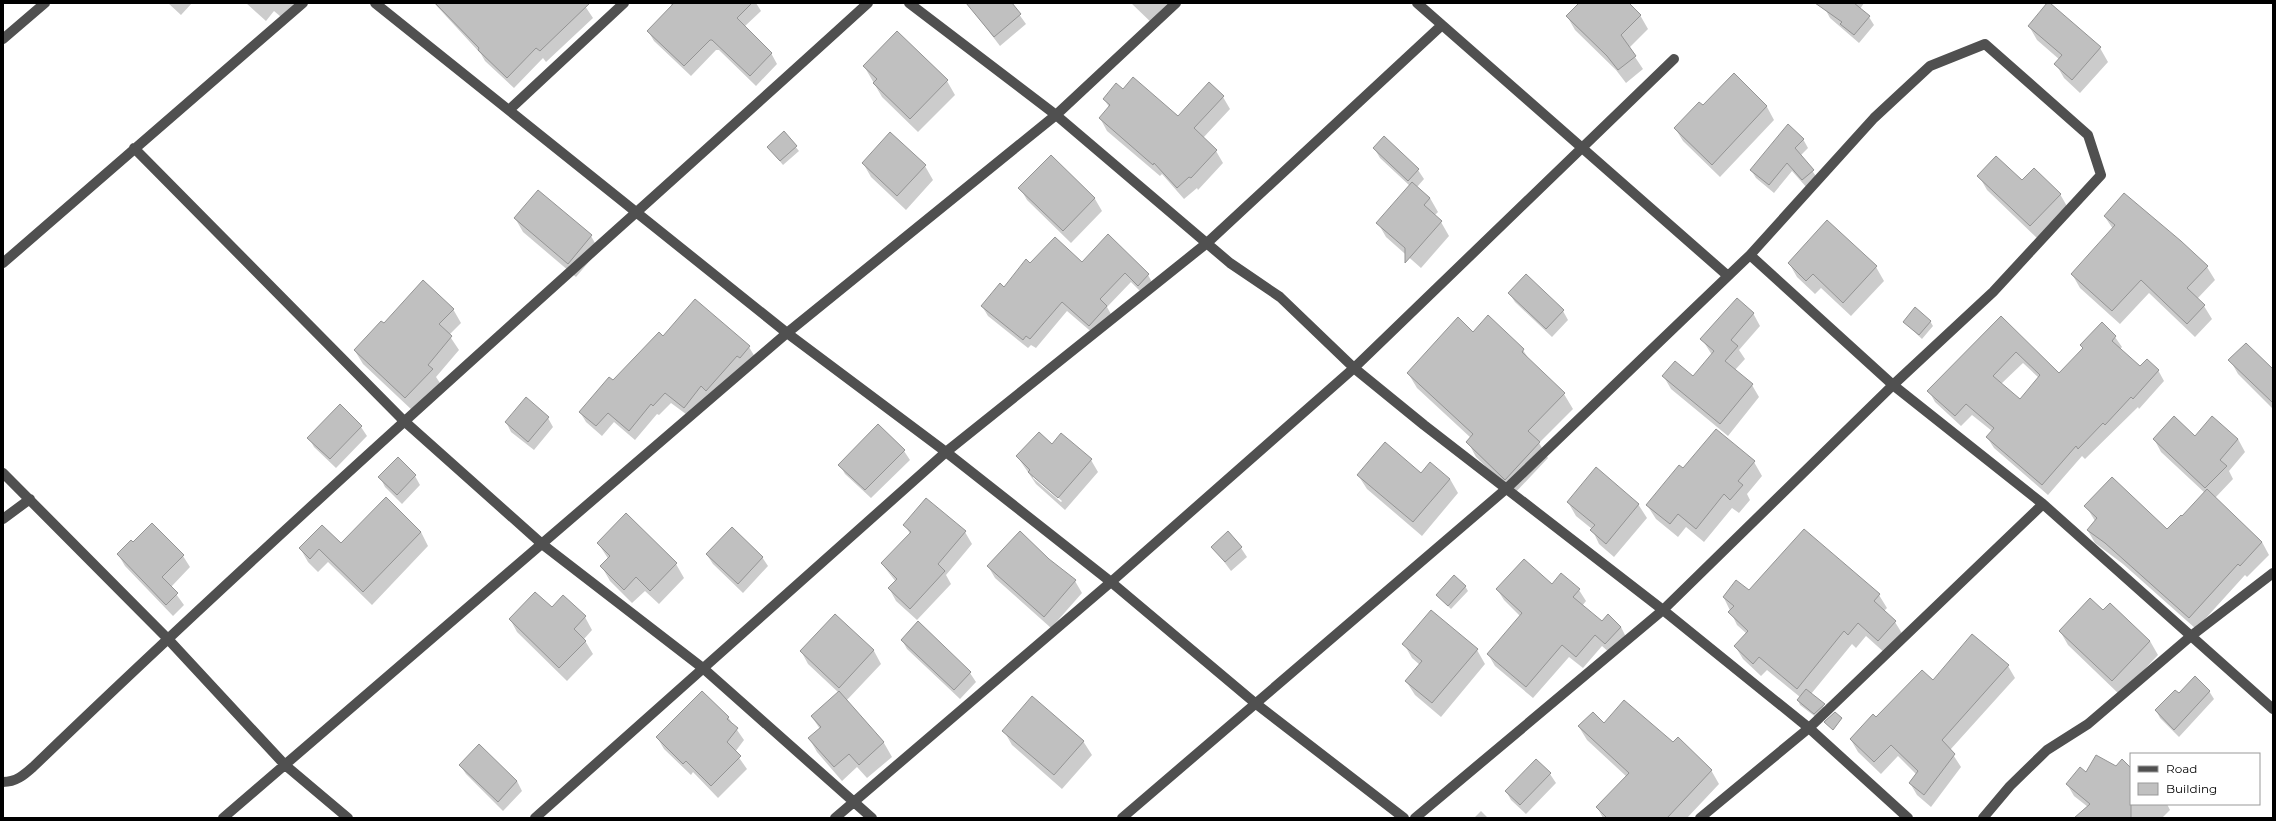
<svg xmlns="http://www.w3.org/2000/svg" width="2276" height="821" viewBox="0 0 2276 821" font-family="Montserrat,sans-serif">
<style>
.shadow{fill:#0003;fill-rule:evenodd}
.building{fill:#c0c0c0;stroke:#949494;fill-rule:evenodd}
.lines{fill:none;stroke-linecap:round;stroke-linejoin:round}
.minor{stroke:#505050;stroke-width:10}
</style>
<rect width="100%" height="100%" fill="#fff"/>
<!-- shadow -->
<path class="shadow" d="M 168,3 L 192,3 L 181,15 Z
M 246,3 L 305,3 L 287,22 L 274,11 L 266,21 Z
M 434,3 L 583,3 L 593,18 L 546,62 L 543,58 L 514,88 L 485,61 L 481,54 Z
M 670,3 L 756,3 L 761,11 L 744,27 L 771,53 L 777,64 L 756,86 L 719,50 L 716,50 L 691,76 L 654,41 L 648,31 L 672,6 Z
M 977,3 L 1011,3 L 1026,24 L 1000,46 L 971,8 Z
M 1131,3 L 1179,3 L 1156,27 Z
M 1580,3 L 1627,3 L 1640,15 L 1648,29 L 1629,48 L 1643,69 L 1626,83 L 1616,70 L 1575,30 L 1567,16 Z
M 1822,3 L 1864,3 L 1860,9 L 1869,17 L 1874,25 L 1859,43 L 1830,18 Z
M 2029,26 L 2100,48 L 2108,62 L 2080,93 L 2064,78 L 2056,64 L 2060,60 L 2037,40 Z
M 864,66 L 947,81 L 955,95 L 918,132 L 882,97 Z
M 1734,75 L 1767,107 L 1774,120 L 1720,177 L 1683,141 L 1675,128 L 1703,106 Z
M 1209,83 L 1223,97 L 1230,109 L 1203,138 L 1216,151 L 1223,163 L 1198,190 L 1197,188 L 1184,199 L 1162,174 L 1160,176 L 1107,131 L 1100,118 L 1109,107 L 1104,99 L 1123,90 L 1178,117 Z
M 784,133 L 799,151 L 783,165 L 768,147 Z
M 1384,138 L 1418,170 L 1424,179 L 1417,187 L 1430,198 L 1438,212 L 1434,216 L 1441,222 L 1449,236 L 1421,268 L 1386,237 L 1378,223 L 1410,186 L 1380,158 L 1374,148 Z
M 1803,139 L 1808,148 L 1801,155 L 1818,179 L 1807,188 L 1792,171 L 1774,193 L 1756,178 L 1751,170 Z
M 1051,156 L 1095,199 L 1102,211 L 1071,243 L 1027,200 L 1020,188 Z
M 863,163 L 925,166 L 933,180 L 906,210 L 871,177 Z
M 1979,176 L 2022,182 L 2060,194 L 2068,208 L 2039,240 L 1987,190 Z
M 538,191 L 591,236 L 599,250 L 576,277 L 523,232 L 515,218 Z
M 2105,217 L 2207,267 L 2215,280 L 2197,299 L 2204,306 L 2212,319 L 2195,337 L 2149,293 L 2120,324 L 2080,288 L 2072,274 L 2113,229 Z
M 1082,263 L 1148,275 L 1153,284 L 1143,294 L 1131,282 L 1107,307 L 1112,316 L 1095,335 L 1067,311 L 1036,348 L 1031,345 L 1028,348 L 988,316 L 982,306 L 1004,288 Z
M 1789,263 L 1876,267 L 1884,281 L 1851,316 L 1821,288 L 1815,294 L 1797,277 Z
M 1509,293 L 1563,311 L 1568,320 L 1552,337 L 1515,302 Z
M 453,309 L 461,323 L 449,335 L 459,350 L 436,377 L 440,383 L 413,411 L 363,364 L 355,351 L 384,325 Z
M 1753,313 L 1760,326 L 1739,350 L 1745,359 L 1735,370 L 1752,385 L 1759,397 L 1728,436 L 1671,389 L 1664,377 L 1693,377 L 1712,355 L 1702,339 Z
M 1488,317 L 1523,350 L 1530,361 L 1564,394 L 1573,409 L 1539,443 L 1548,458 L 1514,494 L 1476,457 L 1468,442 L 1471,438 L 1417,388 L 1408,373 L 1473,334 Z
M 2001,317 L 2059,374 L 2083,349 L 2081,345 L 2115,337 L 2122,347 L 2120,349 L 2140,368 L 2158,370 L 2164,381 L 2139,409 L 2138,407 L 2085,459 L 2082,456 L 2048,495 L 1994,448 L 1987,437 L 1992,431 L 1972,415 L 1961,426 L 1935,402 L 1929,391 ZM 2023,363 L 2039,378 L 2020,400 L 2001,384 Z
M 1930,321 L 1933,326 L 1922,339 L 1904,322 Z
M 663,337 L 749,347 L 755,357 L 690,417 L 671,403 L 659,415 L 657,414 L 635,440 L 614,422 L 602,436 L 586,422 L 580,412 Z
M 2230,360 L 2273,369 L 2273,409 L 2238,374 Z
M 340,406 L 361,427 L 367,436 L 336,468 L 314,447 L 309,438 Z
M 548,418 L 553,427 L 534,450 L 511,432 L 506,422 Z
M 878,426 L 904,451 L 910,460 L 871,498 L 845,474 L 840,465 Z
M 2195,438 L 2238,439 L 2245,452 L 2229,471 L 2233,479 L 2215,498 L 2262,542 L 2269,555 L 2247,577 L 2245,575 L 2196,629 L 2123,564 L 2095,543 L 2088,531 L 2095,521 L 2086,506 L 2167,531 L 2182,518 L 2205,493 L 2161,452 L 2154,439 Z
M 1052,446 L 1091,460 L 1098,472 L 1065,510 L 1036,484 L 1017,456 ZM 1033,476 L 1062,501 L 1061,502 L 1033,478 Z
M 1754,462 L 1762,476 L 1747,494 L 1750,500 L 1739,513 L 1732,508 L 1704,542 L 1686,527 L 1678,537 L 1656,519 L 1647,505 L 1683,469 Z
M 1358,475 L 1450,479 L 1458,493 L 1422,536 L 1367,489 Z
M 415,476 L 420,485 L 402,504 L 385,487 L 380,477 Z
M 386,498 L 421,532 L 428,546 L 372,605 L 328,562 L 318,572 L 308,562 L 300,548 L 341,545 Z
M 1568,502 L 1638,504 L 1647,518 L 1614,557 L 1599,544 L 1592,529 L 1576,516 Z
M 626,515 L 676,564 L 684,578 L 659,604 L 645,591 L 632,603 L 610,581 L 602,567 L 609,560 L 598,543 Z
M 905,525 L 965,532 L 972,544 L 946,575 L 951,584 L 917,620 L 896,601 L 889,588 L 896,582 L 882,564 L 910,534 Z
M 1804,530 L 1879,595 L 1887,608 L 1884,611 L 1895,622 L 1903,635 L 1886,654 L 1866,636 L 1856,648 L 1852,644 L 1811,694 L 1826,709 L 1817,718 L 1800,705 L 1798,700 L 1800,697 L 1767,670 L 1761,676 L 1743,659 L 1735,646 L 1747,634 L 1737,625 L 1724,598 L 1749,591 Z
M 1213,547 L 1241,548 L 1247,557 L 1231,571 Z
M 118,554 L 183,556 L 190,567 L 171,587 L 184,605 L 173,616 L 125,566 Z
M 707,555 L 762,557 L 768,566 L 743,593 L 713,564 Z
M 1048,560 L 1075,581 L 1082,593 L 1051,628 L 995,578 L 988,566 Z
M 1465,586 L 1468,591 L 1451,609 L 1437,595 Z
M 1552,586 L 1579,590 L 1586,601 L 1582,606 L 1602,622 L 1621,627 L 1627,639 L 1612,655 L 1602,646 L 1583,668 L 1569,657 L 1533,698 L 1495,666 L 1488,654 L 1520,616 L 1504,600 L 1497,589 Z
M 552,609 L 585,617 L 592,630 L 584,639 L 593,654 L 567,681 L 517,632 L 510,619 Z
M 2103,612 L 2150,641 L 2158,655 L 2120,695 L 2068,645 L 2060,631 Z
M 835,615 L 874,651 L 881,664 L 846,701 L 884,743 L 892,757 L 867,778 L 857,767 L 842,781 L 817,752 L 809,738 L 820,729 L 812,717 L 839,693 L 808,664 L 801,651 Z
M 1973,635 L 2008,666 L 2015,678 L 1950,750 L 1961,767 L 1931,807 L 1917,795 L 1910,783 L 1916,774 L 1898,756 L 1881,774 L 1858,752 L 1851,740 L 1876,718 L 1933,682 Z
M 902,640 L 970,673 L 976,682 L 960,699 L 907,649 Z
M 1404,644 L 1477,650 L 1485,664 L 1441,717 L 1415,695 L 1406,681 L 1420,665 L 1412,658 Z
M 2209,691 L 2214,699 L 2179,737 L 2160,718 L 2156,710 Z
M 728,717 L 744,740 L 735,752 L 747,769 L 718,798 L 693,772 L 691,775 L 664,749 L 657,737 Z
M 1604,724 L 1673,744 L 1711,770 L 1719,784 L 1687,818 L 1603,818 L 1597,807 L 1627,777 L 1587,740 L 1579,727 Z
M 1004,731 L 1083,741 L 1092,755 L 1062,789 L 1012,745 Z
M 479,746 L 517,781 L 522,791 L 503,811 L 466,774 L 460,765 Z
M 2116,767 L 2131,769 L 2131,804 L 2167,804 L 2170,810 L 2162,818 L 2075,818 L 2088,807 L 2074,796 L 2067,784 L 2087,774 Z
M 1550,774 L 1556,783 L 1526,814 L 1511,800 L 1506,791 Z
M 1481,811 L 1488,818 L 1474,818 Z"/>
<!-- building -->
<path class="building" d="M 435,3 L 590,3 L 540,51 L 536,48 L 507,78 L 478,50 L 479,48 Z
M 674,3 L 752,3 L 737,18 L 772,53 L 750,76 L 712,40 L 710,40 L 684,66 L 647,31 Z
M 966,3 L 1012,3 L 1021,14 L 994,37 Z
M 1579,3 L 1629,3 L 1641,15 L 1621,35 L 1636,56 L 1618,70 L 1607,56 L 1566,16 Z
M 1815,3 L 1854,3 L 1870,16 L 1854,35 L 1840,24 L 1842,22 Z
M 2047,3 L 2050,3 L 2101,47 L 2072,80 L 2054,64 L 2062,55 L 2028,26 Z
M 897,31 L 948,80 L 910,119 L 873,83 L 877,79 L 863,66 Z
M 1734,73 L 1767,106 L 1712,165 L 1674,128 L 1699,102 L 1703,105 Z
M 1133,77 L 1178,116 L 1209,82 L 1224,96 L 1194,128 L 1217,150 L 1191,178 L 1189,177 L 1177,188 L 1154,163 L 1153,165 L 1099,118 L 1110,105 L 1103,99 L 1116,83 L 1123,89 Z
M 1788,124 L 1804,139 L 1795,148 L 1814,170 L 1802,180 L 1787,163 L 1769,185 L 1750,170 Z
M 784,131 L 797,146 L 780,161 L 767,147 Z
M 890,132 L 926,165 L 897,196 L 862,163 Z
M 1384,136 L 1419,169 L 1408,181 L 1373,148 Z
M 1051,155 L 1095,198 L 1063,231 L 1018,188 Z
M 1996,156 L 2022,180 L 2034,168 L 2061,194 L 2030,226 L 1977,176 Z
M 1412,182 L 1430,198 L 1424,205 L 1442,221 L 1405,263 L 1405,248 L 1376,223 Z
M 538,190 L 592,235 L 568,264 L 514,218 Z
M 2124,193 L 2181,241 L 2208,266 L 2187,288 L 2205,305 L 2187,324 L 2141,280 L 2112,311 L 2071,274 L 2115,225 L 2104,216 Z
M 1827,220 L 1877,266 L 1843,303 L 1813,274 L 1806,281 L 1788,263 Z
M 1108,234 L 1149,274 L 1138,286 L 1125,273 L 1100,299 L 1107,306 L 1089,326 L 1062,302 L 1030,339 L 1026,336 L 1023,340 L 981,306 L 1000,283 L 1004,287 L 1026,259 L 1030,263 L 1055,237 L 1082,262 Z
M 1526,274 L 1564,310 L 1546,329 L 1508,293 Z
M 423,280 L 454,309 L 439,324 L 452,336 L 428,365 L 433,369 L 405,398 L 354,350 L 381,321 L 384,323 Z
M 1737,298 L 1754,313 L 1731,340 L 1738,346 L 1725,361 L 1753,384 L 1720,424 L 1662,376 L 1675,361 L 1693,376 L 1714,351 L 1700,339 Z
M 695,299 L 750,346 L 740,358 L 737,356 L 706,391 L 701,386 L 684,408 L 665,393 L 653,406 L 651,404 L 629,431 L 608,413 L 596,426 L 579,412 L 609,377 L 613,380 L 659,332 L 663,336 Z
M 1915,307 L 1931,321 L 1919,335 L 1903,322 Z
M 1488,315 L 1524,349 L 1522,352 L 1565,393 L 1528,431 L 1540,442 L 1505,480 L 1466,442 L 1473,434 L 1407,373 L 1458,317 L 1473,332 Z
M 2001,316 L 2059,373 L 2083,348 L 2080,345 L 2102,322 L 2116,336 L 2112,341 L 2140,366 L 2147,359 L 2159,370 L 2133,399 L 2131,397 L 2105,425 L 2103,423 L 2078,449 L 2076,446 L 2042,485 L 1986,437 L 1994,428 L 1966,404 L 1955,416 L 1927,391 ZM 2016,352 L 2040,375 L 2020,399 L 1993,376 Z
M 2246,343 L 2273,369 L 2273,403 L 2228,360 Z
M 526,397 L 549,417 L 528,442 L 505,422 Z
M 340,404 L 362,426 L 330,459 L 307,438 Z
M 2174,416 L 2195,436 L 2212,416 L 2238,439 L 2220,460 L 2227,466 L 2205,488 L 2153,439 Z
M 878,424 L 905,450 L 865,490 L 838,465 Z
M 1716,429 L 1755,461 L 1738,481 L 1743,485 L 1730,500 L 1724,494 L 1696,529 L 1678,514 L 1670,524 L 1646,505 L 1679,465 L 1683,468 Z
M 1039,432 L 1052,444 L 1061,433 L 1092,459 L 1058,498 L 1028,472 L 1030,470 L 1016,456 Z
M 1385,442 L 1421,473 L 1430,462 L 1450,479 L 1413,522 L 1357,475 Z
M 398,457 L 416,475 L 397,495 L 378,477 Z
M 1596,467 L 1639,504 L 1606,544 L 1590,530 L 1595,525 L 1567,502 Z
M 2112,477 L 2167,529 L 2181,515 L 2182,516 L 2207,489 L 2262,542 L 2240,566 L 2238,564 L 2189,618 L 2105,543 L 2087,530 L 2097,518 L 2084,506 Z
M 386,497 L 421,532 L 363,592 L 319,549 L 310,559 L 299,548 L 322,525 L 341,543 Z
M 926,498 L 966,531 L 938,564 L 945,571 L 910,609 L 888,588 L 897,579 L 881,563 L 911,532 L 903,525 Z
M 626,513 L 677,563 L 650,591 L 636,577 L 624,590 L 600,566 L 610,556 L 597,543 Z
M 152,523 L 184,555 L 162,577 L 178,593 L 166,605 L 117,554 L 131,540 L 133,542 Z
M 732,527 L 763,557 L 738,584 L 706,554 Z
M 1804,529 L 1880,594 L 1874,601 L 1896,621 L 1878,641 L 1858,623 L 1848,635 L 1844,631 L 1797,689 L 1759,657 L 1753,664 L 1734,646 L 1748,631 L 1728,612 L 1734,606 L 1723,597 L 1736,580 L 1749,590 Z
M 1020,531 L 1049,559 L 1076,580 L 1044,617 L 987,566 Z
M 1228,531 L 1242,547 L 1225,562 L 1211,547 Z
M 1524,559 L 1552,584 L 1561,573 L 1580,589 L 1573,597 L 1602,621 L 1608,614 L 1621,627 L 1605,644 L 1595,635 L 1576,657 L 1562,645 L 1526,687 L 1487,654 L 1522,613 L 1496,589 Z
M 1454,575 L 1466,586 L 1448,606 L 1436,595 Z
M 535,592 L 552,607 L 563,595 L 586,616 L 574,629 L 586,641 L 559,668 L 509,619 Z
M 2090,598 L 2103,610 L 2110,603 L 2150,641 L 2112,681 L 2059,631 Z
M 1431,610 L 1478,649 L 1432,703 L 1405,681 L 1422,661 L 1402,644 Z
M 835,614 L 874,650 L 839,688 L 800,651 Z
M 918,621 L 971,672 L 954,690 L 901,640 Z
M 1972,634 L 2009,665 L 1942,740 L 1955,754 L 1924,795 L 1909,783 L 1918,771 L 1891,745 L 1874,762 L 1850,739 L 1873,714 L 1876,717 L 1922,670 L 1933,680 Z
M 2195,676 L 2210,691 L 2174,730 L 2155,710 L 2175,690 L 2179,693 Z
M 1806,689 L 1825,704 L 1814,714 L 1797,700 Z
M 702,691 L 729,717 L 727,719 L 738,728 L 727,742 L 741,756 L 711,786 L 686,761 L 683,764 L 656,737 Z
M 839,691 L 884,742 L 859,765 L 849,754 L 834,767 L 808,738 L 821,727 L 811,716 Z
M 1032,696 L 1084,741 L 1054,775 L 1002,731 Z
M 1624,700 L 1673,742 L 1678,737 L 1712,770 L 1667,818 L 1607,818 L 1596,807 L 1629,773 L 1578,726 L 1593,712 L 1604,723 Z
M 1835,712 L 1842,718 L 1833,730 L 1824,722 Z
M 479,744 L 517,781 L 498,802 L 459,765 Z
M 2096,755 L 2116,766 L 2122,759 L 2131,768 L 2131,818 L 2074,818 L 2090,804 L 2066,784 L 2080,767 L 2086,772 Z
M 1536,759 L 1551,773 L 1520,805 L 1505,791 Z"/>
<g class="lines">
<!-- minor -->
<path class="minor" d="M 375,3 L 787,333 L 946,452 L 1111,582 L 1255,703 L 1404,818
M 909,3 L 1056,115 L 1230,263 L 1280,297 L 1354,368 L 1424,425 L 1663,610 L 1809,728 L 1908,818
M 1417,3 L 1728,276
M 3,39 L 45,3
M 509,110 L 624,3
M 134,148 L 403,420 L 542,544 L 704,669 L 872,818
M 3,263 L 303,3
M 3,473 L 167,638 L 285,765 L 348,818
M 3,519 L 30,499
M 3,782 C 16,782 24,775 33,767 C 305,505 589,257 868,3
M 223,818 L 787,333 L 1056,115 L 1176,3
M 535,818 L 946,452 L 1207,243 L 1442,25
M 835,818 L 1111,582 L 1354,368 L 1674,59
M 1122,818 L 1506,489 L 1750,255 L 1874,118 L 1930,66 L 1985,44 L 2088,135 L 2101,175 L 1993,292 L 1893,385 L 1750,255
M 1415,818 L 1663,610 L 1893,385 L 2043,504 L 2273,709
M 1700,818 L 1809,728 L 2043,504
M 1983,818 L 2010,786 L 2047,750 L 2088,724 L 2191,636 L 2273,573"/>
</g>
<!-- border -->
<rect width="2276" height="821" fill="none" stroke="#000000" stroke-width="8"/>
<!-- legend -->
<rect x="2130" y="753" width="130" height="52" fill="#ffffff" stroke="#999999"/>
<rect x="2138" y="766" width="20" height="6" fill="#505050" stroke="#999999"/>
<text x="2166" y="773" font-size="12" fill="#000000">Road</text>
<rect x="2138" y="783" width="20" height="12" fill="#c0c0c0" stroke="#999999"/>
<text x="2166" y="793" font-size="12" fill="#000000">Building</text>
</svg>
